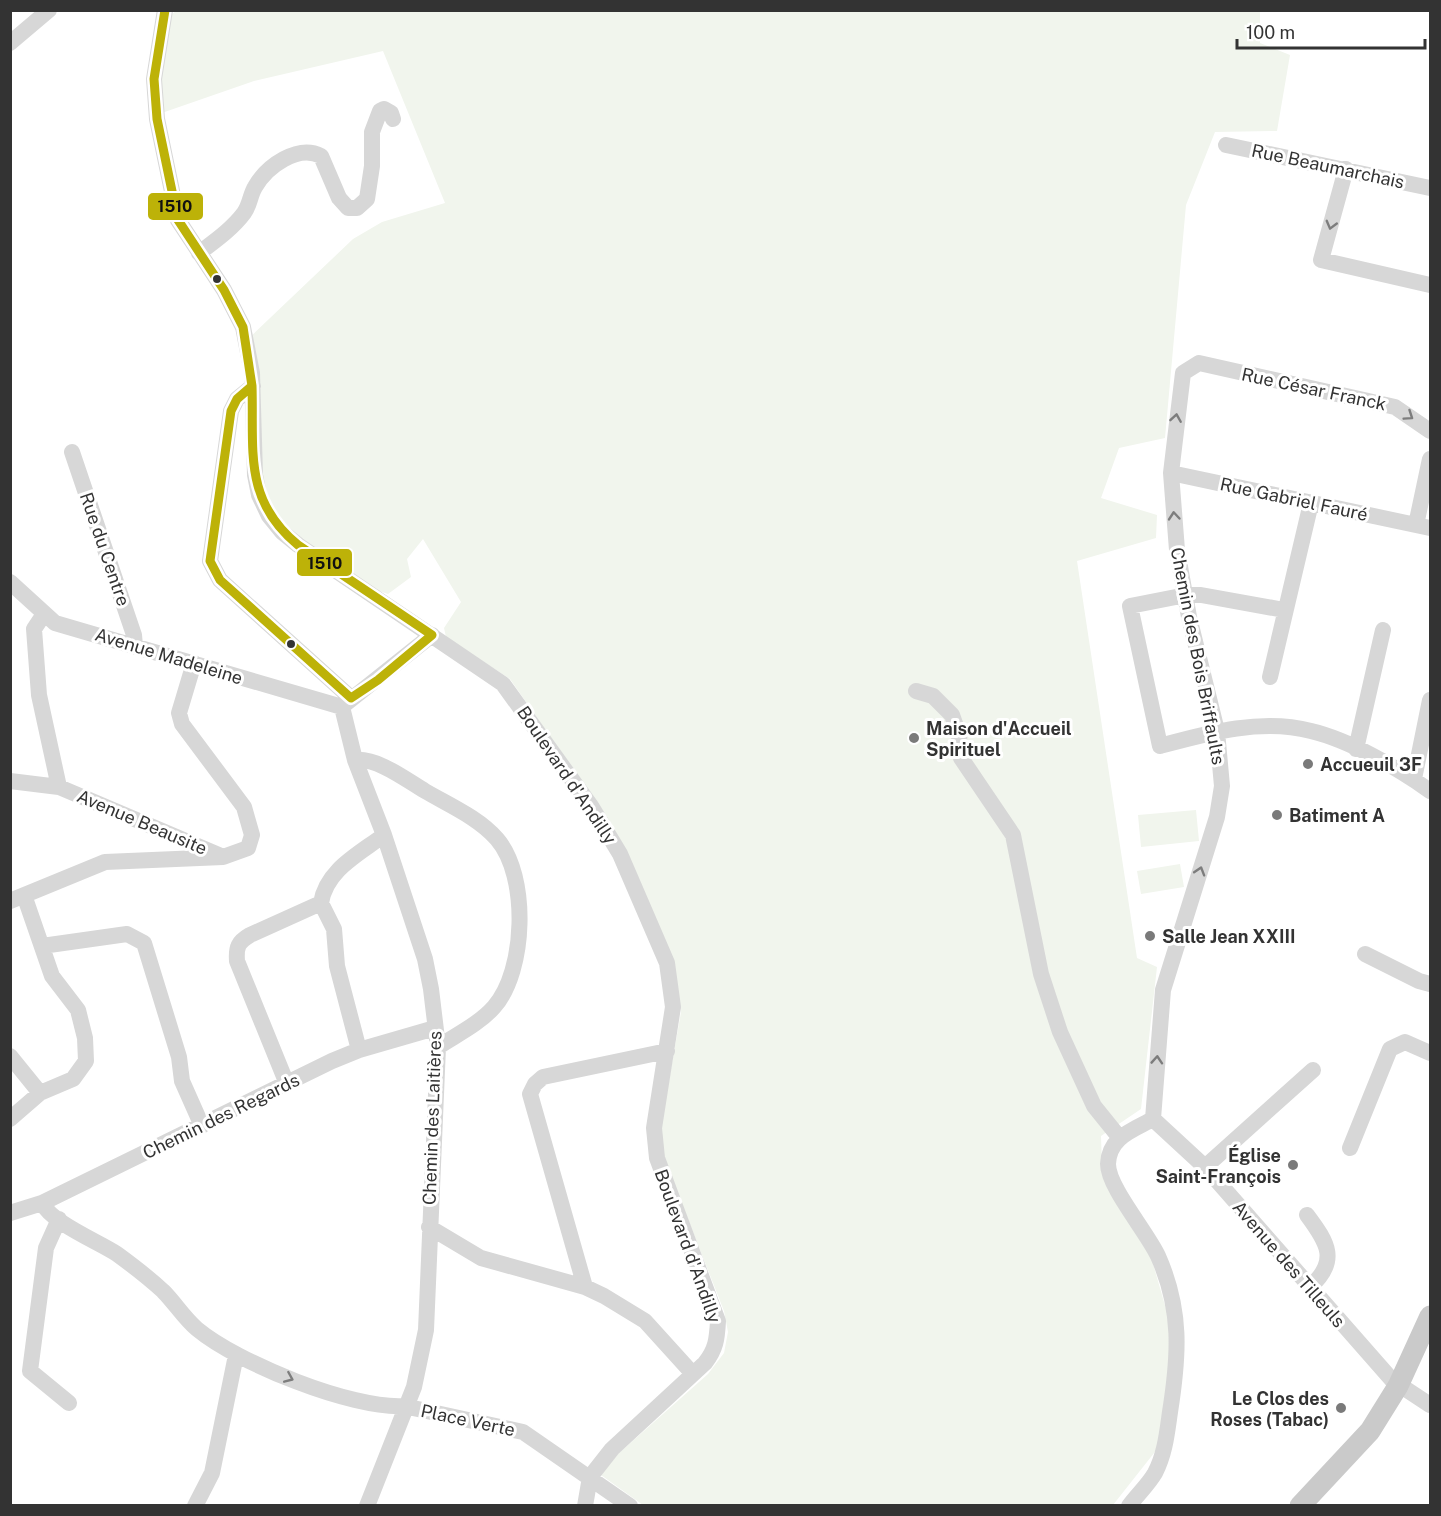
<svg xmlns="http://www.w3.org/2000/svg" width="1441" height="1516" viewBox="0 0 1441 1516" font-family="'Public Sans',sans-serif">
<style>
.green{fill:#f1f5ed}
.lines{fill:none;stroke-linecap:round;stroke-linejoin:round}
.minor{stroke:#d7d7d7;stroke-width:16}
.major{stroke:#cacaca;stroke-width:21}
.bus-1-casing{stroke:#fff;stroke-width:14}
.bus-1{stroke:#bdb208;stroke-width:9}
.oneway{stroke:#7d7d7d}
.bus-dot{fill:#333;stroke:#fff;stroke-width:2}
.poi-dot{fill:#7a7a7a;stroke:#fff;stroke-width:2}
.labels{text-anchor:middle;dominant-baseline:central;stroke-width:6;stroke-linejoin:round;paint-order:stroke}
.street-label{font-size:18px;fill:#333;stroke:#fff}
.poi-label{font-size:18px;font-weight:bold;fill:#333;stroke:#fff;text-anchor:start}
.line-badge{stroke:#fff;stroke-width:2}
.pale-badge-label{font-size:16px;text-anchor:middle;font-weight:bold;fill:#111}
</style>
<rect width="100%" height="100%" fill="#fff"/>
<!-- green -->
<path class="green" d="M 176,11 L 1260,11 L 1260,43 L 1290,55 L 1277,131 L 1215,132 L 1186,205 L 1165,438 L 1119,448 L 1101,498 L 1157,515 L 1156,538 L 1077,561 L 1137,958 L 1157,967 L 1141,1109 L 1101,1136 L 1102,1165 L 1152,1260 L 1174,1337 L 1158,1448 L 1113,1505 L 643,1505 L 601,1475 L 618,1454 L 708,1374 L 724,1353 L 728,1332 L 724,1311 L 662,1153 L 661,1126 L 681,1012 L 672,960 L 591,795 L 510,679 L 446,637 L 444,628 L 461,602 L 423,539 L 407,559 L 411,577 L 388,594 L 370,588 L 299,541 L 259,495 L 246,341 L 353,239 L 382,222 L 445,203 L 383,51 L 254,81 L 156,115 L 163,21 Z
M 1196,810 L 1199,841 L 1141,847 L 1138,815 Z
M 1180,864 L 1184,887 L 1141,894 L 1137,871 Z"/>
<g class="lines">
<!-- minor -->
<path class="minor" d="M 165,10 L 154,79 L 157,119 L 178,220 L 224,290 L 243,327 L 252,373 L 255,475 L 259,495 L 269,516 L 282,532 L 298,545 L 503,684 L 591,806 L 620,854 L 667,963 L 673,1007 L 654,1128 L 657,1158 L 718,1321 C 717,1339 716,1349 705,1363 L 612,1449 L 590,1477 L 585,1506
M 10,43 L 49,10
M 1226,145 L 1430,188
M 1346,169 L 1321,260 L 1430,285
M 199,253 C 215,241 232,229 244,213 C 250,205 250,195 255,187 C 267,166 298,144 321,156 L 339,198 L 348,208 L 357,208 L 367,199 L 372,166 L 372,132 L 380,111 L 384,109 L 391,113 L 393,119
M 253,386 L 237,399 L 231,411 L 210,561 L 220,580 L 351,698
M 72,452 L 134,635 L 135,646
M 1171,473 L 1430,528
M 1416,525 L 1430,459
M 10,582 L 55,623 L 342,707
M 1284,610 L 1201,595 L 1186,595 L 1130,606 L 1160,746 C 1208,733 1261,718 1311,731 C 1349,740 1398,768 1430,791
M 44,614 L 34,629 L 39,695 L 59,787 L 219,855
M 1270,677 L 1311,503
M 916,691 L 933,696 L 952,715 L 959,735 L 961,758 L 1013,835 L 1041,974 L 1060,1032 L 1094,1106 L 1119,1137
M 344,705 L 432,635
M 342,707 L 355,760 L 384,835 L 425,959 L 431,989 L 438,1047 L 426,1330 L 414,1387 L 367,1506
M 1356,749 L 1383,630
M 355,760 C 378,758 405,779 425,791 C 449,805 479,818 497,839 C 529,876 526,971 494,1007 C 479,1024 456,1035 438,1047
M 1414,779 L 1430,700
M 10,781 L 59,787
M 10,901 L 105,862 L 223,857 L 248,848 L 252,835 L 244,807 L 182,724 L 179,713 L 194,663
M 321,903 L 334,929 L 337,966 L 359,1050
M 42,946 L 127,934 L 144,943 L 179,1057 L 182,1081 L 202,1126
M 1365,954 L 1419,981 L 1430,984
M 10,1056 L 40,1093
M 287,1084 L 237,961 C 236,947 238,942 250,935 L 321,903 C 326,870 359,854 384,835
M 10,1119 L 40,1093 L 73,1079 L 86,1061 L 85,1038 L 78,1010 L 52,976 L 24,895
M 1153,1119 L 1163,990 L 1217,817 L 1222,786 L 1217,731 L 1189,617 L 1177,550 L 1171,473 L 1183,373 L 1199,363 L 1395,407 L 1430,431
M 1153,1119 L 1205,1167 L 1392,1380 L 1430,1405
M 1350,1148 L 1390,1049 L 1405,1042 L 1430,1053
M 1205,1167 L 1313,1070
M 42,1203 C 52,1223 97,1241 117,1254 C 132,1265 149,1278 163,1291 C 175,1303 184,1318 197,1329 C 238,1363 351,1409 404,1406 L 523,1432 L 630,1506
M 10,1213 L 42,1203 L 332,1061 L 359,1050 L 435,1028
M 1307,1215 C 1328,1243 1339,1261 1310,1287
M 59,1219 L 46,1248 L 30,1371 L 69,1403
M 429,1227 L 481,1258 L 585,1287 L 604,1296 L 645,1321 L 693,1374
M 585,1287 L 530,1094 L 535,1084 L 543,1077 L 667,1051
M 195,1506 L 212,1473 L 236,1355
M 1129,1506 C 1137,1495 1148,1485 1155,1473 C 1165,1454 1167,1433 1170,1412 C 1179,1355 1182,1310 1158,1256 C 1147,1232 1108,1187 1108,1164 C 1109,1137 1133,1130 1153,1119"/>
<!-- major -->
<path class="major" d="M 1300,1506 L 1370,1431 L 1398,1386 L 1430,1316"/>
<defs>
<path id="bus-1" d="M 165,10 L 154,79 L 157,119 L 178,220 L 224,290 L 243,327 L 252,386
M 252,386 C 254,450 243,500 298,545 L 432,635 L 378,680 L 351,698 L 220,580 L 210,561 L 231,411 L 237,399 Z"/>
</defs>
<!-- bus-1 casing -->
<use href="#bus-1" class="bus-1-casing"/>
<!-- bus-1 -->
<use href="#bus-1" class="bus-1"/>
</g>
<!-- one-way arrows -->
<defs><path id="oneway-chevron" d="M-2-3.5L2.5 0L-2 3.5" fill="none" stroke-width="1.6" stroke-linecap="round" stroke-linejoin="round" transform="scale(1.5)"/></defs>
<g class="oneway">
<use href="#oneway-chevron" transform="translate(1331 225) rotate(105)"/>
<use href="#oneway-chevron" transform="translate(1409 416) rotate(34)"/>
<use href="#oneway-chevron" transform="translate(1176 418) rotate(-81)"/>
<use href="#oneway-chevron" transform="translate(1174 516) rotate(-95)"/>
<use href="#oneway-chevron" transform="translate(1200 871) rotate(-73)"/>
<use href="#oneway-chevron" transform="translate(1157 1060) rotate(-86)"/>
<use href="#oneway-chevron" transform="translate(289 1378) rotate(23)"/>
</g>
<!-- markers -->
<g class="bus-dot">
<circle cx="217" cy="279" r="5"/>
<circle cx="291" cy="644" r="5"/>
</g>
<g class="poi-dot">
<circle cx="914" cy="738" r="6"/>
<circle cx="1308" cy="764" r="6"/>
<circle cx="1277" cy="815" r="6"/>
<circle cx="1150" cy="936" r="6"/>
<circle cx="1293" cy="1165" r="6"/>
<circle cx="1341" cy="1408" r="6"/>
</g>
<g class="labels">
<!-- street labels -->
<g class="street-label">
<text transform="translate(1328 166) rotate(12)">Rue Beaumarchais</text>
<text transform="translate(1314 389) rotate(12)">Rue César Franck</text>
<text transform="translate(1294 499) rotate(12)">Rue Gabriel Fauré</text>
<text transform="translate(105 549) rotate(71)">Rue du Centre</text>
<text transform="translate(169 656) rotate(17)">Avenue Madeleine</text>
<text transform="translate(1198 656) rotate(79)">Chemin des Bois Briffaults</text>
<text transform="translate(567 775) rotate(56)">Boulevard d'Andilly</text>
<text transform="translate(142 822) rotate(23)">Avenue Beausite</text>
<text transform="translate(221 1116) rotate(-26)">Chemin des Regards</text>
<text transform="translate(432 1118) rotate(-88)">Chemin des Laitières</text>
<text transform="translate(688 1246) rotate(70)">Boulevard d'Andilly</text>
<text transform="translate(1289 1264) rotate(49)">Avenue des Tilleuls</text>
<text transform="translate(468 1420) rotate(12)">Place Verte</text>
</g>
<!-- poi labels -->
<g class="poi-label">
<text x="926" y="728">Maison d'Accueil<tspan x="926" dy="21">Spirituel</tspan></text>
<text x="1320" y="764">Accueuil 3F</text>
<text x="1289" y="815">Batiment A</text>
<text x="1162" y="936">Salle Jean XXIII</text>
<text x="1281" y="1155" text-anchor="end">Église<tspan x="1281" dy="21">Saint-François</tspan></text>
<text x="1329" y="1398" text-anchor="end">Le Clos des<tspan x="1329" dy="21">Roses (Tabac)</tspan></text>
</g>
</g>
<g class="line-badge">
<rect x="147" y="192" width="57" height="29" rx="6" fill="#bdb208"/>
<rect x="296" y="548" width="57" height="29" rx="6" fill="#bdb208"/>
</g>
<g class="pale-badge-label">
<text x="175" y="212">1510</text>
<text x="325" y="569">1510</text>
</g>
<!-- border -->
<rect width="1441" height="1516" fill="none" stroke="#333333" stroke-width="24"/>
<!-- scale -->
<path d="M1237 39v9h188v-9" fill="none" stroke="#333333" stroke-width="3"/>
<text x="1246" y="39" font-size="18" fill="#333333" stroke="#ffffff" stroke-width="4.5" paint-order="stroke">100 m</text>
</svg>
